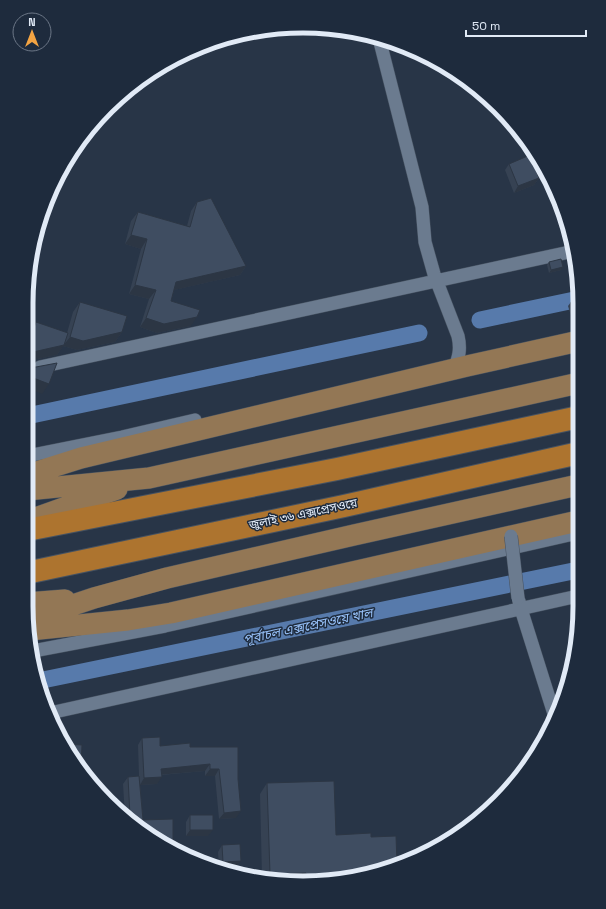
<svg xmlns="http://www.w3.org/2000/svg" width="606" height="909" viewBox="0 0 606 909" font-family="'Space Grotesk','Noto Sans Bengali',sans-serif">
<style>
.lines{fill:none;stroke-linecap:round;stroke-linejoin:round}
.canal{stroke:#577aab;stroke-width:17}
.street-casing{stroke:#465261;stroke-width:14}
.primary-casing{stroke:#465261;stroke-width:22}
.highway-casing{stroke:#465261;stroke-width:24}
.street{stroke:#6b7b8f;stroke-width:13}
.primary{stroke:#937755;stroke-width:21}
.highway{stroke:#ad742f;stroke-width:22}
.street-bridge-casing{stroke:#465261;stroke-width:14;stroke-linecap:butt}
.street-bridge{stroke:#6b7b8f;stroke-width:13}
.wall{fill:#364253}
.shaded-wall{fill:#2c3644}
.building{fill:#3f4d61;stroke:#2c3644}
.labels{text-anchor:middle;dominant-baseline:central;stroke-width:3;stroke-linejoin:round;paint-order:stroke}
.street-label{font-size:12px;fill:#e1eaf6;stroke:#1e2b3d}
.water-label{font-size:13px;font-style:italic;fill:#98c2fa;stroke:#1e2b3d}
.rim{fill:none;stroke:#e1eaf6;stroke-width:5}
</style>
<rect width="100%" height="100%" fill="#283547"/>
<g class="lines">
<!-- canal -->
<path class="canal" d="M 480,320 L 579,299
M 27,416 L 419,333
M 38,681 L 578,570"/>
<defs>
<path id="street" d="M 379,38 L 422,207 L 425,242 L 434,274 L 458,336 C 461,349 459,357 454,369
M 40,367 L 574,251
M 27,456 L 122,437 L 195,420
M 519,601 L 521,609 L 555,717
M 33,651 L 165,626 L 578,533
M 50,713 L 578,596"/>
<path id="primary" d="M 27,475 L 81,458 L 467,366 L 579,341
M 27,490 L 149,478 L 579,383
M 27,521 L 117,489
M 26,603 L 65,600
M 28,620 L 94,598 L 167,578 L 354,535 L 578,485
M 30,630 L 128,620 L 171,613 L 578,521"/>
<path id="highway" d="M 27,530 L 337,469 L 579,417
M 26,573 L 344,506 L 579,453"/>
</defs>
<!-- street casing -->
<use href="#street" class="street-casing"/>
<!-- primary casing -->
<use href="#primary" class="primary-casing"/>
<!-- highway casing -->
<use href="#highway" class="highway-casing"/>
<!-- street -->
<use href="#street" class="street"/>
<!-- primary -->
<use href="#primary" class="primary"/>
<!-- highway -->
<use href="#highway" class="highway"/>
<defs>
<path id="street-bridge" d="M 511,536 L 518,598"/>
</defs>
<!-- street-bridge casing -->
<use href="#street-bridge" class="street-bridge-casing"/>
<!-- street-bridge -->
<use href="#street-bridge" class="street-bridge"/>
</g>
<!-- wall -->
<path class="wall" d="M 509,164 L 537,174 L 542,166 L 552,181 L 567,221 L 564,223 L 537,174 L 539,178 L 534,185 L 514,193 L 505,170 Z
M 197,202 L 246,266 L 240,275 L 174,290 L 171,301 L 191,326 L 157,333 L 140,327 L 149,299 L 129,294 L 141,249 L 125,244 L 131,221 L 138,212 L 187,226 L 191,211 Z
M 549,262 L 561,270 L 549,273 L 547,265 Z
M 579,300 L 579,321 L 573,322 L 568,306 L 571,302 Z
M 80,302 L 122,332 L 115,342 L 77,350 L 63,346 L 57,355 L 28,361 L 28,336 L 30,331 L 36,322 L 67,333 L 73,312 Z
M 142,738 L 160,746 L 190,747 L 238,747 L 236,818 L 219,819 L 215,776 L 205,776 L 205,771 L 161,775 L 157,784 L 140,785 L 143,820 L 173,848 L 125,816 L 123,784 L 128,777 L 139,776 L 138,745 Z
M 267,783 L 336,835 L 371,837 L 397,864 L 374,874 L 285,882 L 262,877 L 260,794 Z
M 190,815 L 208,836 L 186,836 L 186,822 Z
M 222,845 L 236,867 L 224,868 L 219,867 L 218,852 Z"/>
<!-- shaded-wall -->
<path class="shaded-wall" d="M 539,178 L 534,185 L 514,193 L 518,186 Z
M 131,235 L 147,239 L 141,249 L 125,244 Z
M 246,266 L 240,275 L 170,291 L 176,282 Z
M 563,267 L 561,270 L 549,273 L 551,270 Z
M 135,285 L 156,290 L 149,299 L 129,294 Z
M 197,317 L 191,326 L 157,333 L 140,327 L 146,318 Z
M 579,318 L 579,321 L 573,322 L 576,319 Z
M 122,332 L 115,342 L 77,350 L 63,346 L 70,337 Z
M 64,345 L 57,355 L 28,361 L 28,356 L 30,353 L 33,352 Z
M 28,376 L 49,384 L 42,394 L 28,388 Z
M 210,764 L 205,771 L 156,775 L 161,769 Z
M 210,769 L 219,769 L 215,776 L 205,776 Z
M 162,777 L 157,784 L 140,785 L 144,778 Z
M 241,811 L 236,818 L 219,819 L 224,813 Z
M 190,830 L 213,830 L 208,836 L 186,836 Z
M 241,861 L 236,867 L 224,868 L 220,867 L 223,862 Z
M 376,871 L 374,874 L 350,876 L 352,872 Z
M 306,873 L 301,881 L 285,882 L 267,878 L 270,874 Z"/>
<!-- building -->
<path class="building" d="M 530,155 L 539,178 L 518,186 L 509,164 Z
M 211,198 L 246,266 L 176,282 L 171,301 L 200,310 L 197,317 L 164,324 L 146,318 L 156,290 L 135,285 L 147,239 L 131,235 L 138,212 L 190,227 L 197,202 Z
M 561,259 L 563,267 L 551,270 L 549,262 Z
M 579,300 L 579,318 L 576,319 L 571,302 Z
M 80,302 L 127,316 L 122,332 L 83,341 L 70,337 Z
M 36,322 L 68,333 L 64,345 L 33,352 L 30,353 L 28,356 L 28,345 Z
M 28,363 L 29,365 L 33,367 L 36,367 L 57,363 L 49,384 L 28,376 Z
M 160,737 L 160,746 L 190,743 L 190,747 L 238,747 L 238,779 L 241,811 L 224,813 L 219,769 L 210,769 L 210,764 L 161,769 L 162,777 L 144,778 L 142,738 Z
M 65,744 L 82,745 L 81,767 L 79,767 L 73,760 Z
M 95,775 L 96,785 L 88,776 Z
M 139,776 L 143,820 L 173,819 L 173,848 L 134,826 L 125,816 L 130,816 L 128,777 Z
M 334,781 L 336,835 L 371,833 L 371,837 L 396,836 L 397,864 L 376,873 L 376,871 L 352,872 L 353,876 L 306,880 L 306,873 L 270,874 L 267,783 Z
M 190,815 L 213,815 L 213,830 L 190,830 Z
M 240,844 L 241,861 L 223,862 L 222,845 Z"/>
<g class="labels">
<!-- street labels -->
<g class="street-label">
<text transform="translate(303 514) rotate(-12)">জুলাই ৩৬ এক্সপ্রেসওয়ে</text>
</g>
<!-- water labels -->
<g class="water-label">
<text transform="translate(308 626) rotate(-12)">পূর্বাচল এক্সপ্রেসওয়ে খাল</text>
</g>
</g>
<!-- crop -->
<path d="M0 0H606V909H0ZM303 33H303A270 270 0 0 1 573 303V606A270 270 0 0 1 303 876H303A270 270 0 0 1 33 606V303A270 270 0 0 1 303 33Z" fill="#1e2b3d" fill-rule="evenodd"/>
<path class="rim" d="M303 33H303A270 270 0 0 1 573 303V606A270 270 0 0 1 303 876H303A270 270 0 0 1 33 606V303A270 270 0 0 1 303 33Z"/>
<!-- north arrow -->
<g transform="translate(32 32)"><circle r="19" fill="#1e2b3d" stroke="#6c7787"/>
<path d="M0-3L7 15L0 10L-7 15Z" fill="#f3a443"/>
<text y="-6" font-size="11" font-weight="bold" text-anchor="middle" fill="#e1eaf6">N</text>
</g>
<!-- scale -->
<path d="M466 30v6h120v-6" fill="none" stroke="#e1eaf6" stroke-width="2"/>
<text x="472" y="30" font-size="12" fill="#e1eaf6" stroke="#1e2b3d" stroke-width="3" paint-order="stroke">50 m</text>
</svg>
